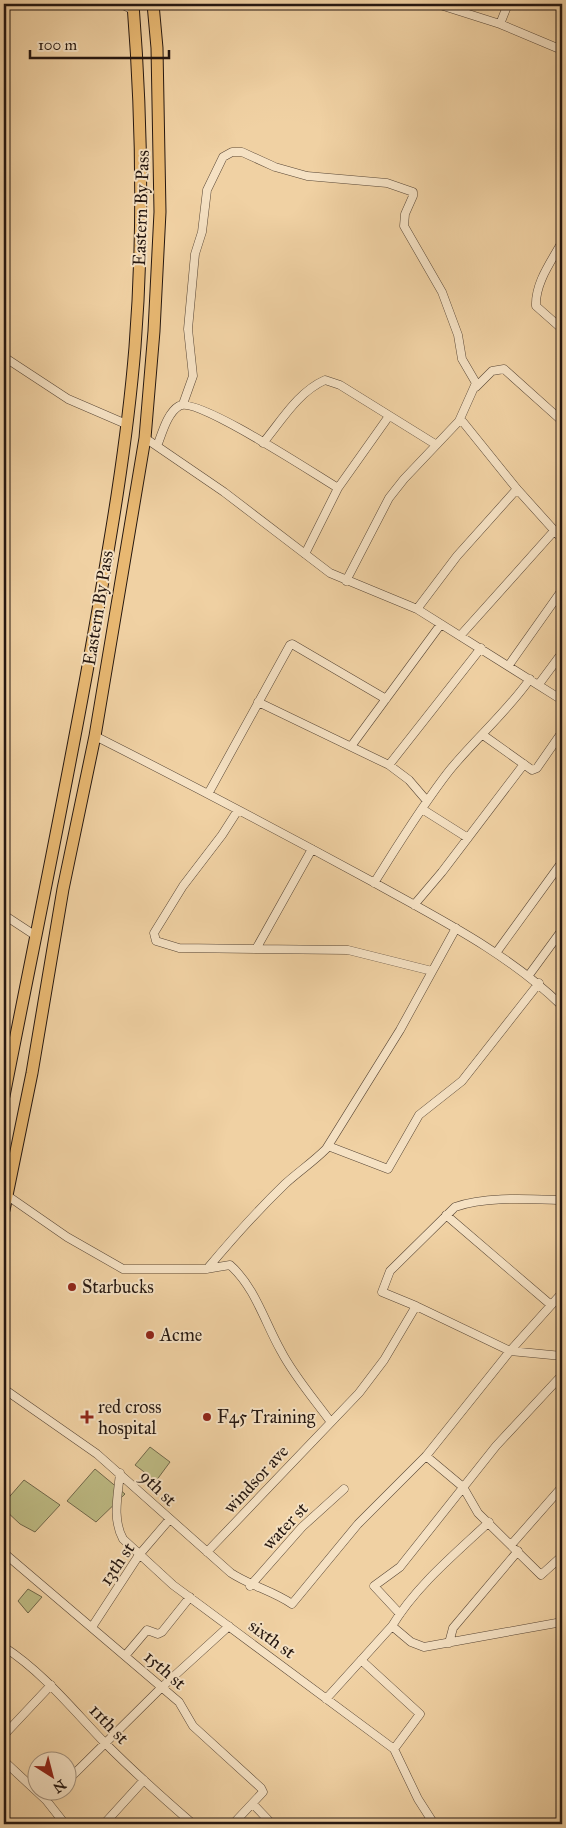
<svg xmlns="http://www.w3.org/2000/svg" width="566" height="1828" viewBox="0 0 566 1828" font-family="'IM FELL Great Primer',serif">
<style>
.green{fill:#bdba83;stroke:#71684a}
.lines{fill:none;stroke-linecap:round;stroke-linejoin:round}
.minor-casing{stroke:#584635;stroke-width:9}
.primary-casing{stroke:#251710;stroke-width:13}
.minor{stroke:#f5e1c3;stroke-width:8}
.primary{stroke:#e8b872;stroke-width:11}
.poi-dot{fill:#8f2418;stroke:#f5e1c3;stroke-width:2}
.labels{text-anchor:middle;dominant-baseline:central;stroke-width:4;stroke-linejoin:round;paint-order:stroke}
.street-label{font-size:18px;fill:#251710;stroke:#f5e1c3}
.poi-label{font-size:18px;fill:#251710;stroke:#f5e1c3;text-anchor:start}
</style>
<rect width="100%" height="100%" fill="#f0d1a3"/>
<filter id="stains"><feTurbulence type="fractalNoise" baseFrequency=".004" numOctaves="4"/><feColorMatrix values="0 0 0 0 .2 0 0 0 0 .09 0 0 0 0 .02 0 0 0 .5 -.17"/></filter>
<radialGradient id="worn" r=".72"><stop offset=".6" stop-color="#630" stop-opacity="0"/><stop offset="1" stop-color="#630" stop-opacity=".3"/></radialGradient>
<!-- green -->
<path class="green" d="M 150,1447 L 170,1462 L 156,1481 L 135,1465 Z
M 95,1469 L 125,1494 L 96,1522 L 67,1501 Z
M 24,1480 L 60,1505 L 35,1532 L 20,1524 L 4,1509 L 4,1503 Z
M 28,1589 L 42,1597 L 28,1613 L 18,1601 Z"/>
<g class="lines">
<defs>
<path id="minor" d="M 121,4 L 133,10
M 437,4 L 500,24 L 562,50
M 500,24 L 508,4
M 562,242 C 551,262 535,283 536,306 L 562,329
M 4,357 L 68,399 L 126,424
M 476,387 L 492,371 L 504,369 L 562,421
M 183,404 L 193,376 L 188,329 L 195,254 L 202,232 L 207,190 L 223,157 L 232,152 L 242,152 L 275,167 L 307,176 L 387,183 L 413,192 L 413,196 L 405,214 L 404,226 L 442,292 L 458,335 L 462,359 L 476,383 L 459,421
M 145,438 L 224,492 L 330,573 L 417,609 L 562,700
M 263,443 C 282,420 298,392 325,380 L 340,385 L 435,444
M 157,446 C 162,434 167,413 179,406 C 197,396 316,475 338,488
M 305,554 L 338,488 L 389,416
M 346,581 L 389,498 L 404,479 L 459,421 L 463,422 L 517,489 L 562,539
M 417,609 L 457,556 L 517,489
M 460,636 L 554,531
M 509,665 L 562,590
M 539,684 L 562,653
M 258,702 L 389,765 L 409,780 L 427,801
M 483,735 L 532,770 L 537,768 L 562,732
M 95,736 C 188,783 281,832 373,882 C 439,919 508,953 562,1006
M 352,745 L 441,624
M 389,765 L 481,648
M 208,794 L 290,645 L 292,644 L 386,699
M 422,809 L 468,838
M 238,810 L 222,835 L 183,886 L 154,933 L 156,941 L 179,948 L 348,950 L 432,971
M 374,883 C 398,845 421,807 449,771 C 475,739 506,713 530,679
M 414,905 L 442,872 L 524,764
M 4,915 L 36,936
M 256,949 L 312,849
M 496,953 L 562,862
M 529,975 L 562,930
M 328,1146 L 388,1169 L 419,1115 L 462,1081 L 539,983
M 5,1194 L 67,1237 L 123,1269 L 206,1269 L 230,1265 C 255,1287 265,1323 281,1351 C 294,1376 314,1399 330,1421
M 562,1200 C 530,1199 485,1196 455,1207 L 390,1271 L 382,1292 L 416,1306 L 510,1351 L 562,1356
M 446,1215 L 551,1305
M 207,1269 C 232,1239 257,1211 285,1184 C 298,1172 313,1162 326,1149 L 400,1030 L 456,928
M 4,1389 L 97,1454 L 231,1573 C 251,1586 273,1591 292,1604 L 358,1524 L 426,1456 L 510,1351 L 562,1293
M 426,1456 L 463,1487 L 478,1513 L 541,1575 L 562,1556
M 120,1473 C 118,1495 112,1519 123,1539 L 173,1585 L 394,1749 L 418,1799 L 434,1824
M 511,1545 L 562,1487
M 207,1552 L 359,1393 L 384,1360 L 416,1306
M 4,1553 L 179,1702 L 193,1726 L 261,1788 L 263,1792 L 233,1824
M 250,1586 L 302,1527 L 344,1489
M 400,1614 L 374,1586 L 400,1567 L 496,1446 L 562,1375
M 392,1626 L 411,1642 L 424,1647 L 562,1622
M 92,1627 L 139,1555 L 169,1520
M 449,1643 L 453,1628 L 518,1551
M 4,1647 C 44,1673 73,1710 106,1744 C 134,1772 163,1798 193,1824
M 125,1656 L 147,1630 L 158,1634 L 162,1632 L 190,1597
M 361,1660 L 420,1714 L 394,1749
M 326,1699 L 392,1626 C 416,1586 455,1554 489,1522
M 4,1735 L 51,1685
M 4,1761 L 46,1800 L 65,1824
M 68,1780 L 162,1687 L 229,1626
M 46,1800 L 56,1790
M 253,1804 L 272,1824
M 104,1824 L 144,1780"/>
<path id="primary" d="M 4,1096 C 34,943 66,791 93,638 C 110,542 127,445 135,347 C 144,232 142,119 133,4
M 4,1210 L 32,1073 L 63,889 L 95,736 L 145,438 L 154,331 L 160,212 L 157,48 L 153,4"/>
</defs>
<!-- minor casing -->
<use href="#minor" class="minor-casing"/>
<!-- primary casing -->
<use href="#primary" class="primary-casing"/>
<!-- minor -->
<use href="#minor" class="minor"/>
<!-- primary -->
<use href="#primary" class="primary"/>
</g>
<!-- markers -->
<g class="poi-dot">
<circle cx="72" cy="1287" r="5"/>
<circle cx="150" cy="1335" r="5"/>
<path d="M84.5 1409.5h5v5h5v5h-5v5h-5v-5h-5v-5h5z"/>
<circle cx="207" cy="1417" r="5"/>
</g>
<g class="labels">
<!-- street labels -->
<g class="street-label">
<text transform="translate(141 208) rotate(-88)">Eastern By Pass</text>
<text transform="translate(98 608) rotate(-81)">Eastern By Pass</text>
<text transform="translate(256 1479) rotate(-47)">windsor ave</text>
<text transform="translate(158 1488) rotate(44)">9th st</text>
<text transform="translate(285 1526) rotate(-47)">water st</text>
<text transform="translate(117 1564) rotate(-56)">13th st</text>
<text transform="translate(272 1639) rotate(36)">sixth st</text>
<text transform="translate(165 1670) rotate(41)">15th st</text>
<text transform="translate(109 1724) rotate(46)">11th st</text>
</g>
<!-- poi labels -->
<g class="poi-label">
<text x="82" y="1287">Starbucks</text>
<text x="160" y="1335">Acme</text>
<text x="98" y="1407">red cross<tspan x="98" dy="21">hospital</tspan></text>
<text x="217" y="1417">F45 Training</text>
</g>
</g>
<!-- margin -->
<rect width="566" height="1828" fill="none" stroke="#f0d1a3" stroke-width="20"/>
<rect x="5" y="5" width="556" height="1818" fill="none" stroke="#251710" stroke-width="2.5"/>
<rect x="10" y="10" width="546" height="1808" fill="none" stroke="#251710"/>
<!-- north arrow -->
<g transform="translate(52 1776) rotate(144)"><circle r="24" fill="#f5e1c3" stroke="#a2907b"/>
<path d="M0-4L9 19L0 12L-9 19Z" fill="#8f2418"/>
<text y="-8" font-size="14" font-weight="bold" text-anchor="middle" fill="#251710">N</text>
</g>
<!-- scale -->
<path d="M30 50v8h139v-8" fill="none" stroke="#251710" stroke-width="2.5"/>
<text x="38" y="50" font-size="15" fill="#251710" stroke="#f5e1c3" stroke-width="4" paint-order="stroke">100 m</text>
<rect width="100%" height="100%" filter="url(#stains)"/>
<rect width="100%" height="100%" fill="url(#worn)"/>
</svg>
